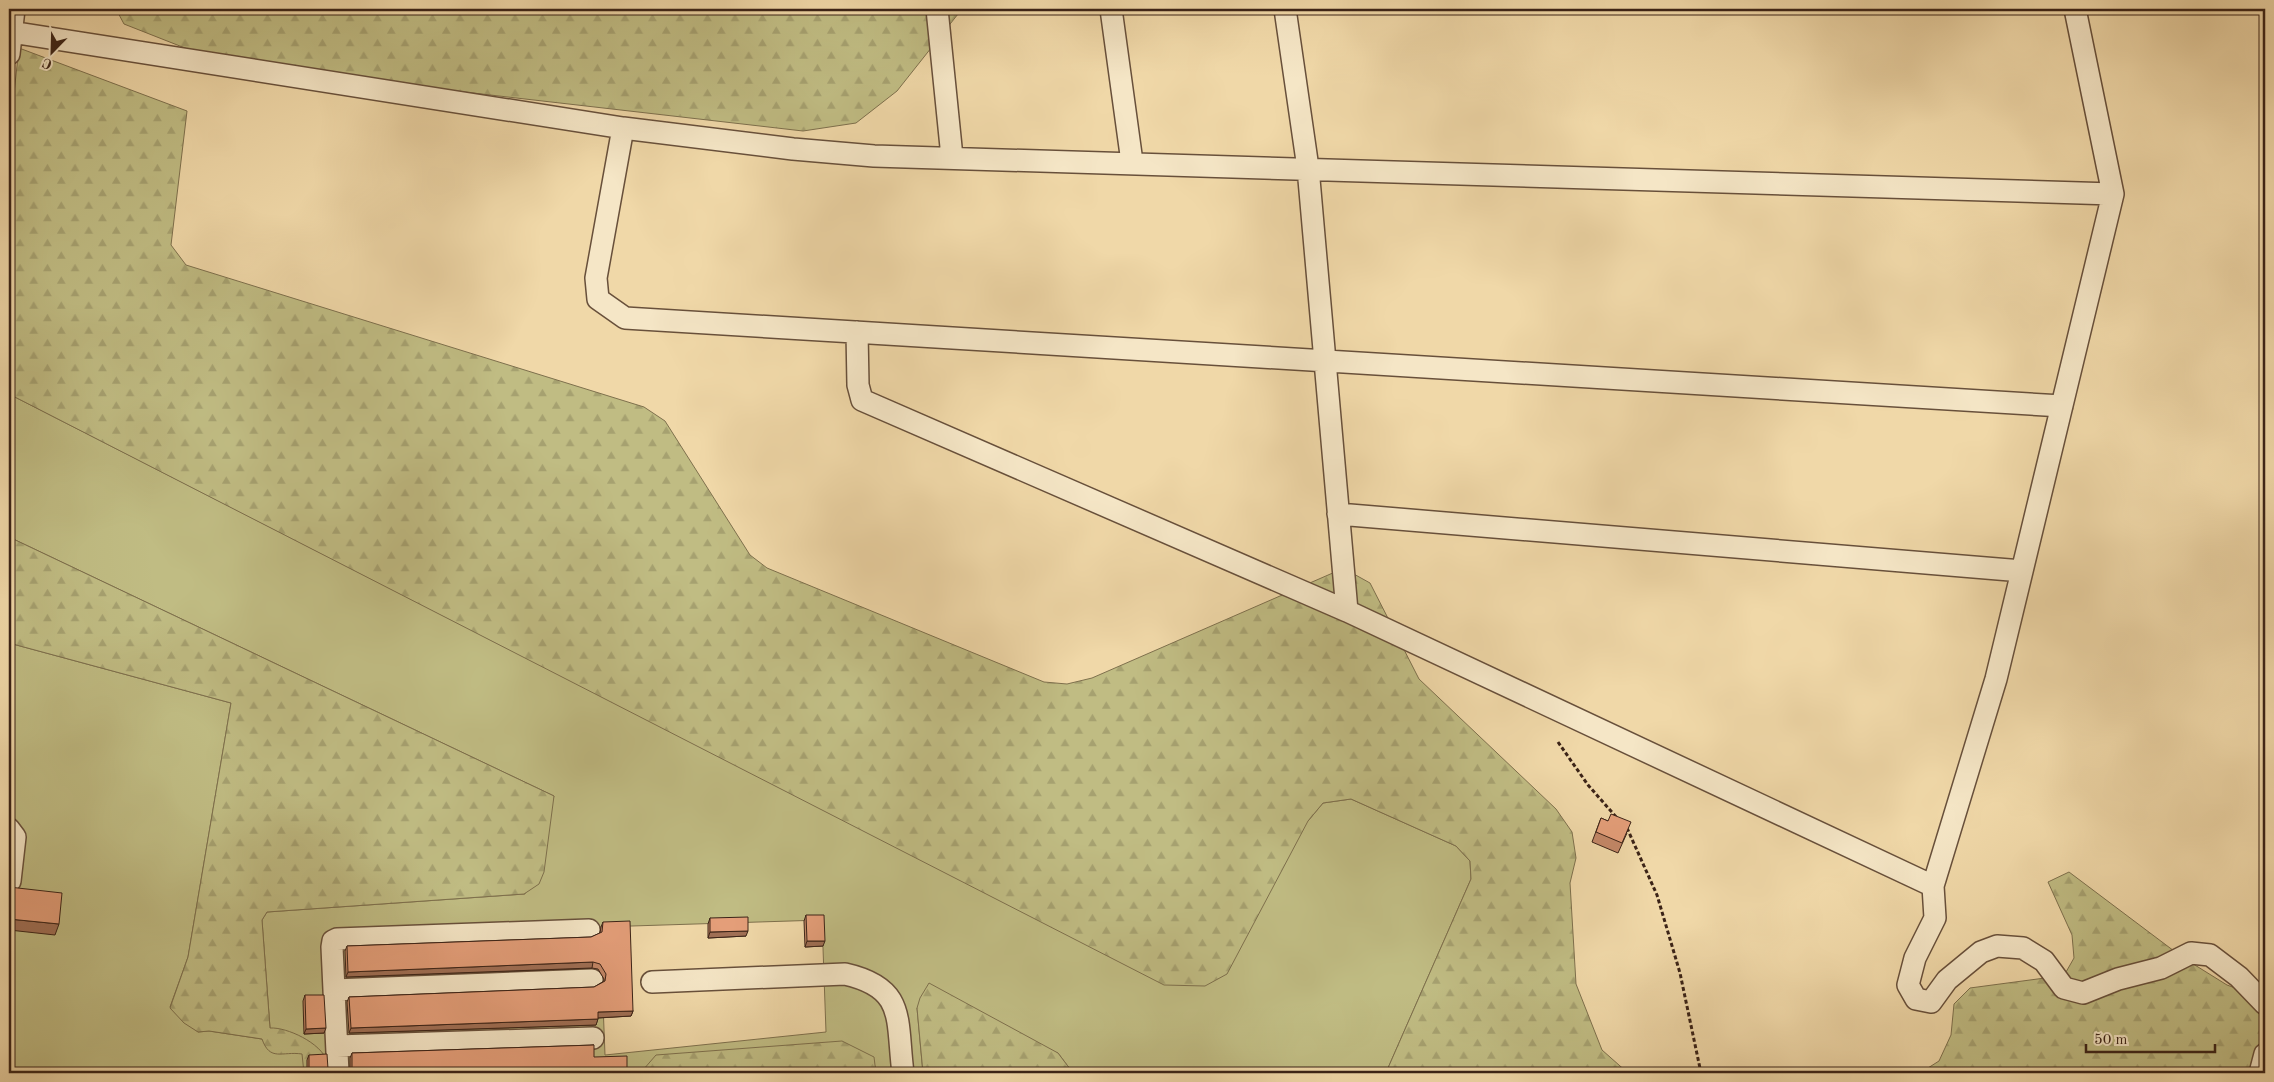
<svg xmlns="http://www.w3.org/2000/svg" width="2274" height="1082" viewBox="0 0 2274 1082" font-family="'Old Standard TT',serif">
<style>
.green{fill:#c0bc83;stroke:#7e704d;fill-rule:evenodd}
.forest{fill:url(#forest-firs);stroke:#7e704d}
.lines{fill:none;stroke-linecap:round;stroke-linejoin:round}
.minor-casing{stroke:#68503b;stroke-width:24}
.path{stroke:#3b2317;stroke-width:3;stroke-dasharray:4 2.5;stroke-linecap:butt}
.minor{stroke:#f5e6c6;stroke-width:21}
.wall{fill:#c48868;stroke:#3b2317}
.shaded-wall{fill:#a06f55;stroke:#3b2317}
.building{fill:#e49e79;stroke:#3b2317}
</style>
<defs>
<pattern id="forest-firs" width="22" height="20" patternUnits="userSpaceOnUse" patternTransform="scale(1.25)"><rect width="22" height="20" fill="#c0bc83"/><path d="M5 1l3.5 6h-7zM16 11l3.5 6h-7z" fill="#a6a170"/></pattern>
</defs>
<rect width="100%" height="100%" fill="#f0d8a8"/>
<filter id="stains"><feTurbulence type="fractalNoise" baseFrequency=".004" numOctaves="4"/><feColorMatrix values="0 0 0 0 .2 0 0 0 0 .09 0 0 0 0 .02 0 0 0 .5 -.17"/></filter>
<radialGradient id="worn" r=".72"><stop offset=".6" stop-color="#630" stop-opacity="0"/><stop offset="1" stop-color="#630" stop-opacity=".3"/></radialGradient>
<!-- green -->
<path class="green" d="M 9,394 L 509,649 L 1308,821 L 1323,803 L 1351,799 L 1456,846 L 1470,861 L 1471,879 L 1388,1068 L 1389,1073 L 1073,1073 L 1058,1053 L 917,1008 L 923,1073 L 876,1073 L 873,1057 L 643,1070 L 642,1073 L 9,1073 L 9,643 L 231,703 L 188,957 L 170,1007 L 198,1032 L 209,1031 L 262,1039 L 270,1028 L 262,920 L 267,912 L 525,894 L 554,796 L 9,537 ZM 822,920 L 826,1032 L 605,1055 L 600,927 Z"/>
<!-- forest -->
<path class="forest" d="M 116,9 L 962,9 L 897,91 L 856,123 L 803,131 L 308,74 L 190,50 L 124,24 Z
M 19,48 L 187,111 L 171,245 L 186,265 L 644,407 L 665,421 L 750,555 L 767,568 L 1044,682 L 1067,684 L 1092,678 L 1335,572 L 1352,573 L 1370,583 L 1419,679 L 1556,809 L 1572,832 L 1576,858 L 1570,883 L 1576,984 L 1602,1050 L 1628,1073 L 1389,1073 L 1388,1068 L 1471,879 L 1470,861 L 1456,846 L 1351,799 L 1323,803 L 1308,821 L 1227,974 L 1205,986 L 1164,985 L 9,394 L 9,138 Z
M 9,537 L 554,796 L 544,872 L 539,884 L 524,894 L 267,912 L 262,920 L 270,1028 C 287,1027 321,1043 327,1061 C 328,1064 327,1070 327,1073 L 304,1073 L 302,1054 C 282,1051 270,1062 262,1039 L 209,1031 L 198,1032 L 184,1023 L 170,1008 L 188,957 L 231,703 L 9,643 Z
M 2069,872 L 2182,957 L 2227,985 L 2265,999 L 2265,1073 L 1920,1073 L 1939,1061 L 1951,1035 L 1954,1004 L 1970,988 L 2045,978 L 2066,972 L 2074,958 L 2072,935 L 2048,882 Z
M 929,983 L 1058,1053 L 1073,1073 L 923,1073 L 917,1008 L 920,998 Z
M 842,1041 L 874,1057 L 876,1073 L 642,1073 L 643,1070 L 656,1055 Z"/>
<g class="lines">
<defs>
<path id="minor" d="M 937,9 L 952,157
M 1111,9 L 1132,162
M 1285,9 L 1308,168 L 1347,611 L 1933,886
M 2075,9 L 2113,194 L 1996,679 L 1933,886 L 1935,918 L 1915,958 L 1908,985 L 1916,999 L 1931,1002 L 1947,980 L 1981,952 L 1997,946 L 2023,948 L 2044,961 L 2064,988 L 2083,993 L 2118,979 L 2161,968 L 2191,953 L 2210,955 L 2239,977 L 2265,1004
M 11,32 L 623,128 L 793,149 L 874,156 L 2113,194
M 9,54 L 14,9
M 623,128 L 596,278 L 598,299 L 625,318 L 2062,406
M 857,332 L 858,385 L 862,400 L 1347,611
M 1338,514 L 2022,571
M 9,829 L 15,837 L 10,881
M 652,982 L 845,974 C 907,988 896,1020 903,1073
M 334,990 L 332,947 L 333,941 L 337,939 L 589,930
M 337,1046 L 593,1038
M 338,1073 L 334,990 L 592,980
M 2260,1073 L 2265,1054"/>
</defs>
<!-- minor casing -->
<use href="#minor" class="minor-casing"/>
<!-- path -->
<path class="path" d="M 1558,742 L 1588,785 L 1617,818
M 1627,828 L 1657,895 L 1680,973 L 1701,1073"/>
<!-- minor -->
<use href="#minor" class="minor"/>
</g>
<!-- wall -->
<path class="wall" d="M 1601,818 L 1608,821 L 1627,833 L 1618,853 L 1592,842 Z
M 806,915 L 823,946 L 805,947 L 804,921 Z
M 710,918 L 746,936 L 708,938 L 708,924 Z
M 603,922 L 633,1011 L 631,1016 L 598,1018 L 596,1025 L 349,1033 L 347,1002 L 349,997 L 594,987 L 604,981 L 604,979 L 598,969 L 592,968 L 346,977 L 345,951 L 347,946 L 591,937 L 600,933 L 601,927 Z
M 305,995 L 324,1033 L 304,1034 L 303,1001 Z
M 594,1045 L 350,1072 L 350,1058 L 352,1053 Z
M 309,1055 L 326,1073 L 307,1073 L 307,1060 Z"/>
<!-- shaded-wall -->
<path class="shaded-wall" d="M 9,919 L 59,924 L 55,935 L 9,930 Z
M 748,931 L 746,936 L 708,938 L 710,932 Z
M 807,941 L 825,941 L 823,946 L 805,947 Z
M 593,962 L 592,968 L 346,977 L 348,972 Z
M 633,1011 L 631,1016 L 596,1018 L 598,1012 Z
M 598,1019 L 596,1025 L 349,1033 L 351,1028 Z
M 326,1028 L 324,1033 L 304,1034 L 306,1029 Z
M 309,1069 L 328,1069 L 326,1073 L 308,1073 Z"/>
<!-- building -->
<path class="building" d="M 1611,814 L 1631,822 L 1622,843 L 1596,832 L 1601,818 L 1608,821 Z
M 9,887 L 62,893 L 59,924 L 9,919 Z
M 806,915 L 824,915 L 825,941 L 807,941 Z
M 748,917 L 748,931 L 710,932 L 710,918 Z
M 630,921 L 633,1011 L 598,1012 L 598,1019 L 351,1028 L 349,997 L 594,987 L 605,981 L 606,974 L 600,964 L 593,962 L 348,972 L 347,946 L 591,937 L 602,932 L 603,922 Z
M 305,995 L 324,995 L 326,1028 L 306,1029 Z
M 594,1045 L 594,1057 L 627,1056 L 627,1073 L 350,1073 L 352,1068 L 352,1053 Z
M 327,1054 L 328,1069 L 309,1069 L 309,1055 Z"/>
<!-- margin -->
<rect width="2274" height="1082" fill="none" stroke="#f0d8a8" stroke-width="30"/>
<rect x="10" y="10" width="2254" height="1062" fill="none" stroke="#3b2317" stroke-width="2.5"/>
<rect x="15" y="15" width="2244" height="1052" fill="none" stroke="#3b2317"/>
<!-- north arrow -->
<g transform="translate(52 52) rotate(203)" stroke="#f5e6c6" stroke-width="4" paint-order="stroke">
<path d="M0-4L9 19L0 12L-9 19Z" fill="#3b2317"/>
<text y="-8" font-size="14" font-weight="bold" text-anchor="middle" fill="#3b2317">С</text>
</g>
<!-- scale -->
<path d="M2086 1044v8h129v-8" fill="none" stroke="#3b2317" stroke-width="2.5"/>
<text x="2094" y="1044" font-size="15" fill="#3b2317" stroke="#f5e6c6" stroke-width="4" paint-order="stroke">50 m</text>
<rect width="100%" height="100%" filter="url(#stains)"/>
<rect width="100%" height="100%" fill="url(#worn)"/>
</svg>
